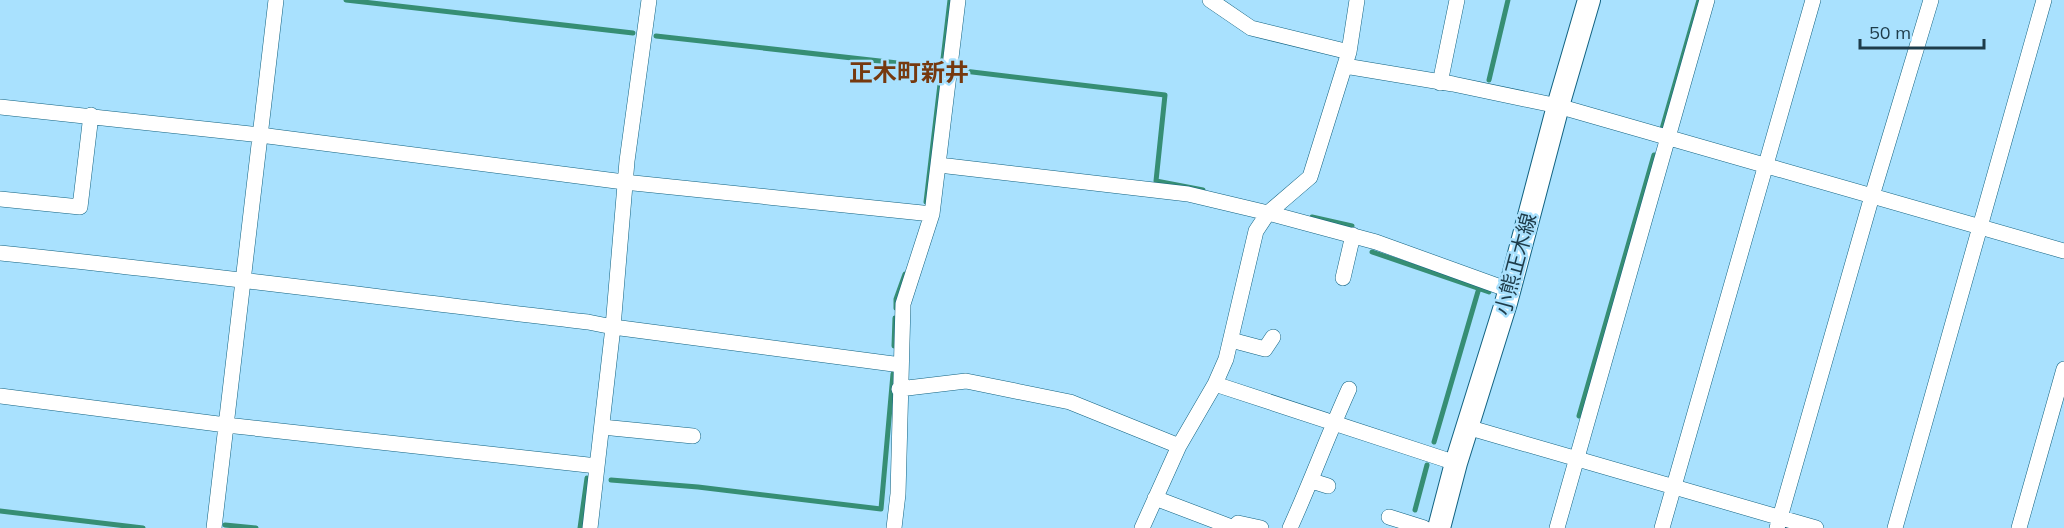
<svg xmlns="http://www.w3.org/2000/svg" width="2064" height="528" viewBox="0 0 2064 528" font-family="Mulish,'Noto Sans JP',sans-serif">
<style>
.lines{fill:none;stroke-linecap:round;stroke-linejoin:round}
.stream{stroke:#368e74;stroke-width:5}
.street-casing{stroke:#116281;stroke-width:16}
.secondary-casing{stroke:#116281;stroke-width:24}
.street{stroke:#fff;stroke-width:15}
.secondary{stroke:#fff;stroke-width:22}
.labels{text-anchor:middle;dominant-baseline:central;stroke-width:5;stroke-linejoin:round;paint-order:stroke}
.street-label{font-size:21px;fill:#1e3c4a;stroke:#a9e1fe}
.quarter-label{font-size:24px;font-weight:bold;fill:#76390f;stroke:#a9e1fe}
</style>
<rect width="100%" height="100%" fill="#a9e1fe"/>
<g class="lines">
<!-- stream -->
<path class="stream" d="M 346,0 L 633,33
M 656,36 L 942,68
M 964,71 L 1165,95 L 1156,181 L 1203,190
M 1489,80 L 1508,0
M 1662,129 L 1699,0
M 926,202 L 950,0
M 1312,217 L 1352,226
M 1372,252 L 1489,292
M 896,308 L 896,299 L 905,274
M 894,346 L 895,318
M 1579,416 L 1654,155
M 1434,442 L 1479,288
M 611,480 L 698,487 L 881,509 L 893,374
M 1415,510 L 1427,465
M 0,511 L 143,528
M 225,525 L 256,528
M 580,528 L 587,478"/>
<defs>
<path id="street" d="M 1210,0 L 1251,28 L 1349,52
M 1345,66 L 1453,84 L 1558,106 L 2064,251
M 1440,83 L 1457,0
M 0,107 L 260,135 L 624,182 L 932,214
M 939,165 L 1188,194 L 1268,213 L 1376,242 L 1509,290
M 0,199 L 80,207 L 91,115
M 0,253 C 196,273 392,299 588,322 L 613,327 L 901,365
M 1343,278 L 1353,235
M 1231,340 L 1265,349 L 1273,337
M 1215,384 L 1456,463
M 899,389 L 966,381 L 1070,402 L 1179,446
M 0,396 L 226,425 L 597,466
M 602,427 L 693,436
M 1467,427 L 1816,528
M 1312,481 L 1328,486
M 1155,498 L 1234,528 L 1238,523 L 1261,528
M 1389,517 L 1424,528
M 214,528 L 276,0
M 590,528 L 613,327 L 627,161 L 649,0
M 894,528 L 898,494 L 903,304 L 932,214 L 958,0
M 1142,528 L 1179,446 L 1215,384 L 1226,359 L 1256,231 L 1268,213 L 1310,177 L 1349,52 L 1357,0
M 1290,528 C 1311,482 1328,435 1349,389
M 1557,528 L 1707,0
M 1662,528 L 1813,0
M 1777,528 L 1872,196 L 1931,0
M 1895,528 L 2044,0
M 2019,528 L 2064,369"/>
<path id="secondary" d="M 1439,528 L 1456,463 L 1506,303 L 1558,106 L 1589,0"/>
</defs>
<!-- street casing -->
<use href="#street" class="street-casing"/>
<!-- secondary casing -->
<use href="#secondary" class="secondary-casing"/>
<!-- street -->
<use href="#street" class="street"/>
<!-- secondary -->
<use href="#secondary" class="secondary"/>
</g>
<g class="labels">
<!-- street labels -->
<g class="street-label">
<text transform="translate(1515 264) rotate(-75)">小熊正木線</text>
</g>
<!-- quarter labels -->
<g class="quarter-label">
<text x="909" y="72">正木町新井</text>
</g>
</g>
<!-- scale -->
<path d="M1860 39v9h124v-9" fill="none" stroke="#1e3c4a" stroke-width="3"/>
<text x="1869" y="39" font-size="18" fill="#1e3c4a" stroke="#a9e1fe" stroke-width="4.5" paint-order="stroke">50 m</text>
</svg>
